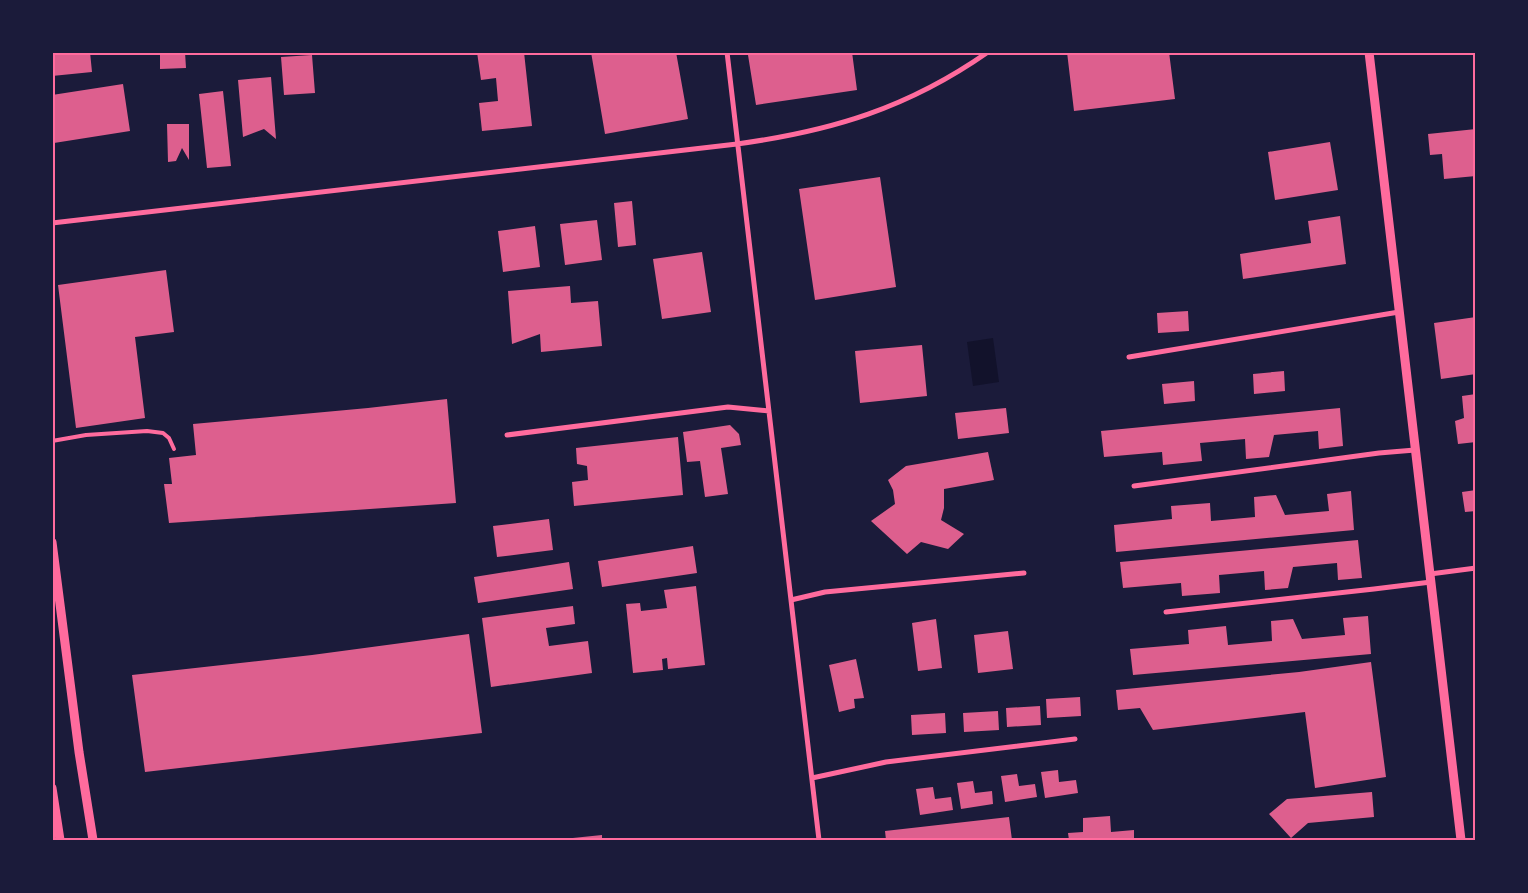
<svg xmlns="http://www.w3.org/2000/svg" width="1528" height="893" viewBox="0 0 1528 893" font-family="Helvetica,sans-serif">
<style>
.water{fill:#12122b}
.building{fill:#dd5f8e}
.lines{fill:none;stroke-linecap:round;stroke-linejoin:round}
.service{stroke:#ff6b9d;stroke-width:4}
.minor{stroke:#ff6b9d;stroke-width:5}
.tertiary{stroke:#ff6b9d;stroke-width:9}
.neatline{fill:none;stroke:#ff6b9d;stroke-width:2}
</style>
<rect width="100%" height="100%" fill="#1b1b3a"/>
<!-- water -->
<path class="water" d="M 993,338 L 999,382 L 973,386 L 967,342 Z"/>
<!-- building -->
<path class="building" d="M 52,52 L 90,52 L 92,72 L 52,76 Z
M 160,52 L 185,52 L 186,68 L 160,69 Z
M 477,52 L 524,52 L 532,126 L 482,131 L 479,103 L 498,101 L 496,78 L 481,80 Z
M 591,52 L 676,52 L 688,119 L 605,134 Z
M 767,52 L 852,52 L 857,90 L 756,105 L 748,55 Z
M 1067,52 L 1108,52 L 1109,55 L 1131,52 L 1169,52 L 1175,99 L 1074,111 Z
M 312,55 L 315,93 L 284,95 L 281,57 Z
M 271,77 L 276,139 L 264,129 L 243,137 L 238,80 Z
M 123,84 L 130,131 L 54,143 L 52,134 L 52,95 Z
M 223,91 L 231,166 L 207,168 L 199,94 Z
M 167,124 L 189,124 L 189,160 L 182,148 L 176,161 L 168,162 Z
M 1476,129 L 1476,176 L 1444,179 L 1442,154 L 1430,155 L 1428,134 Z
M 1330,142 L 1338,190 L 1275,200 L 1268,152 Z
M 880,177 L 896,287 L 815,300 L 799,189 Z
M 632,201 L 636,245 L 618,247 L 614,203 Z
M 1340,216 L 1346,264 L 1243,279 L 1240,254 L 1311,243 L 1308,221 Z
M 597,220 L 602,260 L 565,265 L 560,224 Z
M 535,226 L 540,267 L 503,272 L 498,231 Z
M 702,252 L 711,312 L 662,319 L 653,259 Z
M 166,270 L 174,332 L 135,337 L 145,418 L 76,428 L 58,285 Z
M 570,286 L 571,303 L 598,301 L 602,346 L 541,352 L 540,334 L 512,344 L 508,291 Z
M 1188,311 L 1189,331 L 1158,333 L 1157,313 Z
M 1476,317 L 1476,374 L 1441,379 L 1434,323 Z
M 922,345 L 927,396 L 860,403 L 855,351 Z
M 1284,371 L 1285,391 L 1254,394 L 1253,374 Z
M 1194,381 L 1195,401 L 1164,404 L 1162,384 Z
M 1476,394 L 1476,442 L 1458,444 L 1455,421 L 1464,418 L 1462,396 Z
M 447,399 L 456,503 L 169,523 L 164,484 L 172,484 L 169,458 L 196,455 L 193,424 L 368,408 Z
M 1006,408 L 1009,433 L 958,439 L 955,413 Z
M 1340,408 L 1343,446 L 1319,449 L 1318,431 L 1274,435 L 1269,457 L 1246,459 L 1245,439 L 1200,443 L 1202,461 L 1163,465 L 1162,452 L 1104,457 L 1101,431 Z
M 730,425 L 739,434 L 741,445 L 721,448 L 728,494 L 705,497 L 700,461 L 687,462 L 683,432 Z
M 678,437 L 683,495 L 574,506 L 572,482 L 588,480 L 587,466 L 577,464 L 576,448 Z
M 988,452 L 994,480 L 944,489 L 944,508 L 941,520 L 964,534 L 948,549 L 921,542 L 907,554 L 871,521 L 895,504 L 893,490 L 888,480 L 906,466 Z
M 1476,490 L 1476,511 L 1465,512 L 1462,492 Z
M 1351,491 L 1354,530 L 1116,552 L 1114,525 L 1172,519 L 1171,506 L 1210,503 L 1211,521 L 1255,517 L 1254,497 L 1276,495 L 1285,515 L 1329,511 L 1327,494 Z
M 549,519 L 553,550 L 497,557 L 493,526 Z
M 1358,540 L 1362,578 L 1338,580 L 1337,563 L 1293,567 L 1288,588 L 1265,590 L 1264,571 L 1219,575 L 1220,593 L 1182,596 L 1181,583 L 1123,588 L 1120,562 Z
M 693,546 L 697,573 L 602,587 L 598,561 Z
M 569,562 L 573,589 L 478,603 L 474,577 Z
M 696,586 L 705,665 L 668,669 L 667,658 L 662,659 L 663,670 L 633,673 L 626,604 L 640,603 L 641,611 L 667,608 L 664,590 Z
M 573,606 L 575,624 L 546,628 L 549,646 L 588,641 L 592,673 L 491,687 L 482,618 Z
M 1368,616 L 1371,654 L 1133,675 L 1130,649 L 1189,644 L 1188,630 L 1226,626 L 1228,645 L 1272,641 L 1271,621 L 1293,619 L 1302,639 L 1345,635 L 1343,618 Z
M 936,619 L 942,668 L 918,671 L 912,623 Z
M 1008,631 L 1013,669 L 978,673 L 974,635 Z
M 469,634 L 482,733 L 145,772 L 132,675 L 312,655 Z
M 856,659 L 864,698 L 854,699 L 855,708 L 839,712 L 829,665 Z
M 1371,662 L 1386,777 L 1315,788 L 1305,712 L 1153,730 L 1140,708 L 1118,710 L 1116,690 L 1299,672 Z
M 1080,697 L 1081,716 L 1047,718 L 1046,699 Z
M 1040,706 L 1041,725 L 1007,727 L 1006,708 Z
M 998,711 L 999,730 L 964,732 L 963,713 Z
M 945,713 L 946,733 L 912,735 L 911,715 Z
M 1058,770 L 1059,782 L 1076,780 L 1078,793 L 1045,798 L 1041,772 Z
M 1017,774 L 1019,786 L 1035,784 L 1037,797 L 1005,802 L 1001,776 Z
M 973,781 L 975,793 L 992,791 L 993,804 L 961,809 L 957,783 Z
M 933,787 L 935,799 L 951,797 L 953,810 L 920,815 L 916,789 Z
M 1372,792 L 1374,817 L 1308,823 L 1291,838 L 1269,814 L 1287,799 Z
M 1110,816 L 1111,832 L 1134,830 L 1134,840 L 1069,840 L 1068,833 L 1083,832 L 1083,818 Z
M 1009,817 L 1012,840 L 886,840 L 885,831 Z
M 602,835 L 602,840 L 563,840 L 563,839 Z"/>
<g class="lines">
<!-- service -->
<path class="service" d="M 52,441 L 86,435 L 147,431 L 163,433 L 169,438 L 174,449"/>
<!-- minor -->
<path class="minor" d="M 727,52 L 819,840
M 52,223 L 737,144 C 832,131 908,108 988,52
M 1129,357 L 1399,312
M 507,435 L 728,407 L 769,411
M 1134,486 L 1379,453 L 1415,450
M 1430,574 L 1476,568
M 791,600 L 825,592 L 1024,573
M 1166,612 L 1374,589 L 1431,582
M 812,778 L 886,762 L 1075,739"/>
<!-- tertiary -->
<path class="tertiary" d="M 1369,52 L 1461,840
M 52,542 L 79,752 L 93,840
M 52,788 L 60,840"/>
</g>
<!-- border -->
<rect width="1528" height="893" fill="none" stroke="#1b1b3a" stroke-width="108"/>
<rect x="54" y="54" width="1420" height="785" class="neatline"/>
</svg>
